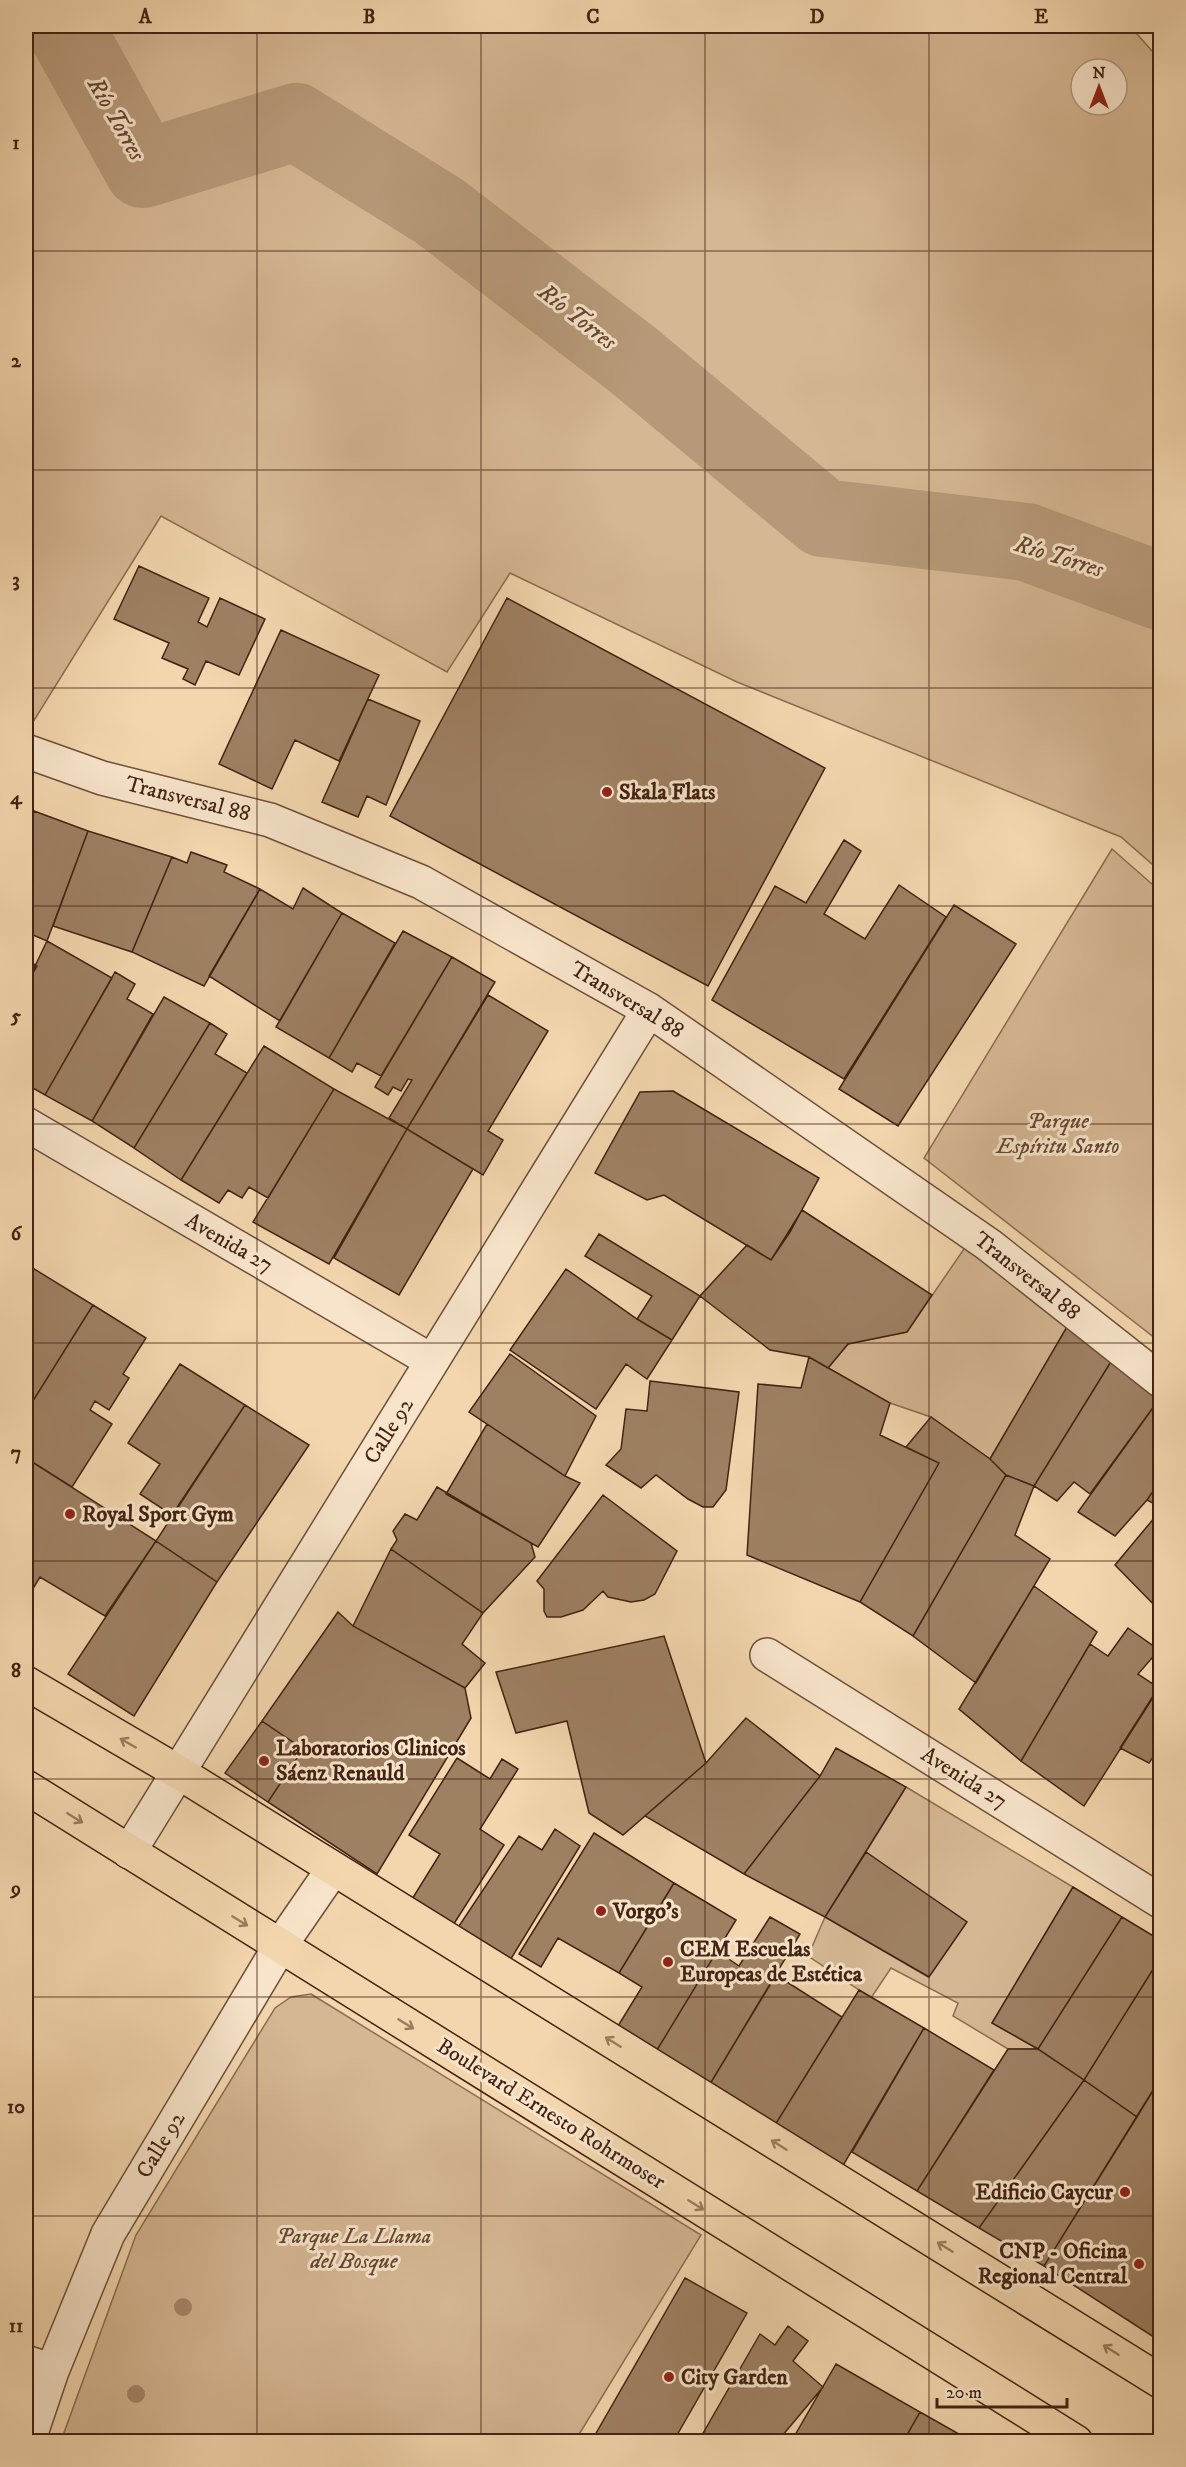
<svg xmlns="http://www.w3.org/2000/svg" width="1186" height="2467" viewBox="0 0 1186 2467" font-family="'IM FELL DW Pica',serif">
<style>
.green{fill:#d5b793;stroke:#8c6c52;stroke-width:1.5;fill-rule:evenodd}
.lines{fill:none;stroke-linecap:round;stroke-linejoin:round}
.river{stroke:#b79979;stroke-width:78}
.building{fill:#9e8063;stroke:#422212;stroke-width:1.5}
.minor-casing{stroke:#6e4f39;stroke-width:36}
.major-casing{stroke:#422212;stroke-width:36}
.minor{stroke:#f7e4ca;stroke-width:33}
.major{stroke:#f3d6ae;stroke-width:33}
.tree{fill:#a6876a}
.oneway{stroke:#9a7c60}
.grid{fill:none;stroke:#422212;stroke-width:1.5;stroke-opacity:0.55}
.poi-dot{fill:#8f2418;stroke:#f7e4ca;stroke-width:2}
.labels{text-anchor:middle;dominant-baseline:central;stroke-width:6;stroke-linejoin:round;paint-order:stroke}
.poi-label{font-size:22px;font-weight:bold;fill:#422212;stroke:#f7e4ca;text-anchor:start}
.street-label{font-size:22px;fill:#422212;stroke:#f7e4ca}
.park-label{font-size:22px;font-style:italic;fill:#674732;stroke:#f7e4ca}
.water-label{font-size:24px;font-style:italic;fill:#654631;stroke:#f7e4ca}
.neatline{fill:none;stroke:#422212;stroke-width:2}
.grid-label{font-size:20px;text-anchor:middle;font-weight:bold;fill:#422212}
</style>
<rect width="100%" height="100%" fill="#f3d6ae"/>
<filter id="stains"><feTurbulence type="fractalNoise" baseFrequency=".00333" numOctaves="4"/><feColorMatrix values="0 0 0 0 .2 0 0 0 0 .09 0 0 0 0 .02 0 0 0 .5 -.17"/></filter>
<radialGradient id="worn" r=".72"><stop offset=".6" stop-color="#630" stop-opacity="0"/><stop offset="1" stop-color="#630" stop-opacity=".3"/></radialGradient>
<!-- green -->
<path class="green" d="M 26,26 L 1130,26 L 1160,60 L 1160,871 L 1121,837 L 737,682 L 510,573 L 447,672 L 161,516 L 33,722 L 26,718 ZM 1081,69 L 1117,69 L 1117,105 L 1081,105 Z
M 1112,849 L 1160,891 L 1160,1342 L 924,1158 Z
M 966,1246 L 1071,1320 L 990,1459 L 931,1417 L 890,1403 L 828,1368 L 848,1344 L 907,1332 Z
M 906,1787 L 1073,1887 L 992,2023 L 1038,2049 L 1008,2049 L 953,2016 L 958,2003 L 891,1968 L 871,1998 L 808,1956 L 825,1917 L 928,1977 L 966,1923 L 866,1852 Z
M 311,1994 L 701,2235 L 575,2441 L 61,2441 L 136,2235 L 275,2008 L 291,1997 Z"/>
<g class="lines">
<!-- river -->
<path class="river" d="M 64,26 L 143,169 L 296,122 L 439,211 L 633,360 L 823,518 L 1026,542 L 1160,591"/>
</g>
<!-- building -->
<path class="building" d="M 139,566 L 209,598 L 198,622 L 207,627 L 220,598 L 265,619 L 239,675 L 206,661 L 195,685 L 183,679 L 188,669 L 162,658 L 169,643 L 114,619 Z
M 507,598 L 825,768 L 708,986 L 390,816 Z
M 281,630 L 379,675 L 339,761 L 295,740 L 272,789 L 219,764 Z
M 368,699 L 420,721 L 386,805 L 367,796 L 358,817 L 322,802 Z
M 34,811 L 88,831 L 47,941 L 26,932 L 26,829 L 27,830 Z
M 88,831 L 172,857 L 132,952 L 53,926 Z
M 844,840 L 861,851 L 824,914 L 865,939 L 899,885 L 946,917 L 844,1079 L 712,1000 L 775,886 L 806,903 Z
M 191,852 L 227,865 L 224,872 L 260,889 L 204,986 L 132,952 L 172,857 L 187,863 Z
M 303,888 L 342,913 L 280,1021 L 209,976 L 260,889 L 293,909 Z
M 954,905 L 1016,944 L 898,1126 L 839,1089 Z
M 342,913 L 395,943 L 329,1058 L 276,1027 Z
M 403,931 L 452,957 L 381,1076 L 357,1063 L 352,1072 L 329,1058 Z
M 47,941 L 112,978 L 45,1095 L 26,1084 L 26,985 Z
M 452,957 L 495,982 L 407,1129 L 389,1118 L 412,1080 L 408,1079 L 401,1091 L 393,1087 L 388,1095 L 375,1087 Z
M 26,959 L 37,966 L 26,985 Z
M 115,972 L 135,984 L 127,999 L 153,1014 L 92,1121 L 45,1095 Z
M 488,995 L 548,1031 L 488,1131 L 503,1140 L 483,1175 L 407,1129 Z
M 164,997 L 210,1023 L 134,1148 L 92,1121 Z
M 210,1023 L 227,1034 L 215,1054 L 247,1073 L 181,1180 L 134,1148 Z
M 264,1046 L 334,1089 L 268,1198 L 249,1187 L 242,1198 L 228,1190 L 219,1203 L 181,1180 Z
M 334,1089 L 407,1129 L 329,1264 L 253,1222 Z
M 673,1091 L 819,1178 L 790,1232 L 771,1260 L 664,1195 L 647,1200 L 595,1173 L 640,1092 Z
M 407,1129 L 473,1169 L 399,1295 L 334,1258 Z
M 802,1210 L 932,1295 L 907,1332 L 848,1344 L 828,1368 L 809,1357 L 770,1350 L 700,1296 L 747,1245 L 771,1260 Z
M 599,1234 L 700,1296 L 672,1340 L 637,1319 L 652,1296 L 585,1256 Z
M 26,1264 L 93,1305 L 26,1412 Z
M 566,1269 L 637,1319 L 672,1340 L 647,1379 L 626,1364 L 596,1409 L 510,1350 Z
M 93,1305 L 146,1338 L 123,1374 L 129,1378 L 109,1410 L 95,1401 L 90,1410 L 112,1424 L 72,1487 L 26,1458 L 26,1412 Z
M 1071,1320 L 1112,1360 L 1034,1486 L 1006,1475 L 990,1459 Z
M 510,1354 L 596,1416 L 565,1476 L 469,1412 Z
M 809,1357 L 890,1403 L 880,1435 L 939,1463 L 860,1602 L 747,1555 L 758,1384 L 801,1388 Z
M 1112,1360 L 1160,1398 L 1090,1494 L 1074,1482 L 1057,1501 L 1034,1486 Z
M 180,1364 L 245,1405 L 172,1515 L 140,1494 L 160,1464 L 128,1443 Z
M 650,1381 L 739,1392 L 726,1490 L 713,1507 L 703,1507 L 688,1499 L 656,1475 L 641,1488 L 606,1465 L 621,1449 L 626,1409 L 647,1411 Z
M 1160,1398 L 1160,1481 L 1147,1500 L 1115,1536 L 1078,1512 Z
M 245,1405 L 309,1445 L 217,1582 L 156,1541 Z
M 931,1417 L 990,1459 L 1006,1475 L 913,1636 L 860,1602 L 939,1463 L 906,1447 Z
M 487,1424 L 565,1476 L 580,1483 L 538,1547 L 446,1494 Z
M 26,1458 L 156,1541 L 105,1616 L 40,1577 L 26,1600 Z
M 1006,1475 L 1034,1486 L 1015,1535 L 1050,1559 L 976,1683 L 913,1636 Z
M 1160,1481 L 1160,1507 L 1147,1500 Z
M 437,1487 L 531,1543 L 535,1557 L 483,1613 L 391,1549 L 397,1540 L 393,1531 L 405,1514 L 417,1520 Z
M 603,1495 L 677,1551 L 655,1594 L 644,1600 L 631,1602 L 608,1597 L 603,1591 L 583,1610 L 561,1617 L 547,1617 L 544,1611 L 544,1589 L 537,1581 Z
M 1160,1511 L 1160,1611 L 1115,1565 Z
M 156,1541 L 217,1582 L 134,1716 L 68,1674 Z
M 391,1549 L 483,1613 L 462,1644 L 485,1663 L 465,1688 L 353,1626 Z
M 1034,1586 L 1097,1632 L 1021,1761 L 959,1709 Z
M 338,1612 L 353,1626 L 465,1688 L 471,1718 L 377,1874 L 268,1802 L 303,1749 L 262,1721 Z
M 1128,1628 L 1159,1650 L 1138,1674 L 1159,1688 L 1084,1806 L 1021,1761 L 1090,1644 L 1108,1656 Z
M 664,1636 L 706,1763 L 623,1835 L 589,1813 L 567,1721 L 516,1733 L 496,1672 Z
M 1160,1685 L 1160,1747 L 1149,1763 L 1120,1748 Z
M 746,1718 L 820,1776 L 744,1874 L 645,1816 L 706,1763 Z
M 262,1721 L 303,1749 L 268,1802 L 225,1773 Z
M 836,1748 L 906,1787 L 825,1917 L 744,1874 L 820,1776 Z
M 457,1758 L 490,1779 L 502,1759 L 518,1769 L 480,1829 L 504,1845 L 450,1930 L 409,1904 L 440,1854 L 409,1835 Z
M 555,1829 L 580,1846 L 509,1962 L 457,1929 L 519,1836 L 542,1850 Z
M 594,1833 L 674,1883 L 619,1973 L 558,1938 L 541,1967 L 519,1954 Z
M 866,1852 L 967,1922 L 929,1977 L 825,1917 Z
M 674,1883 L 736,1920 L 657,2050 L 618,2026 L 642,1987 L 619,1973 Z
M 1073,1887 L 1122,1917 L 1038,2049 L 992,2023 Z
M 770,1917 L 800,1934 L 710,2084 L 657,2050 L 717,1951 L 739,1966 Z
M 1122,1917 L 1160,1940 L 1160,1958 L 1084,2080 L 1038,2049 Z
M 1160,1958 L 1160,2079 L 1137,2117 L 1084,2080 Z
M 776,1975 L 842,2017 L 775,2125 L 710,2084 Z
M 859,1990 L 924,2028 L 841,2169 L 775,2125 Z
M 924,2028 L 994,2070 L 917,2191 L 852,2152 Z
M 1008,2049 L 1038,2049 L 1084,2080 L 979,2228 L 917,2191 Z
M 1160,2079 L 1160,2341 L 1044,2266 Z
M 1084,2080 L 1137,2117 L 1044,2266 L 979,2228 Z
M 685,2278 L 747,2313 L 673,2442 L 591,2442 Z
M 788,2326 L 808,2341 L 793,2361 L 823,2387 L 777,2442 L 698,2442 L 760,2334 L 775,2345 Z
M 836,2364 L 920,2412 L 903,2442 L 791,2442 Z
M 920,2412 L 973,2442 L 903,2442 Z"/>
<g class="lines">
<defs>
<path id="minor" d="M 26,751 L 102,778 L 270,820 L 421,882 L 649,1010 L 989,1245 L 1160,1380
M 26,1124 L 432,1361
M 767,1655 L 1160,1901
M 129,1852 L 649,1010
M 26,2362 L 52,2371
M 28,2442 L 52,2371 L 108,2234 L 280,1946 L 333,1869"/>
<path id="major" d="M 26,1683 L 178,1772 L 1160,2381
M 26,1787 L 1076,2442"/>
</defs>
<!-- minor casing -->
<use href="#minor" class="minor-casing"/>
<!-- major casing -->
<use href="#major" class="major-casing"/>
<!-- minor -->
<use href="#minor" class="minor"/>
<!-- major -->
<use href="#major" class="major"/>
</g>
<!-- trees -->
<g class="tree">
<circle cx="183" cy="2307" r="9"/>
<circle cx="136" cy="2394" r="9"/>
</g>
<!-- one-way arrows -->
<defs><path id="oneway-shaft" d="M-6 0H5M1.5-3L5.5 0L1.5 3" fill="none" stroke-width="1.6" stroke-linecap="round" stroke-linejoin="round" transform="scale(1.5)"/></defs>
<g class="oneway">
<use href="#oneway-shaft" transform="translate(128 1743) rotate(-150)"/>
<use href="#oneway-shaft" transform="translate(75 1818) rotate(32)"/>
<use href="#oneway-shaft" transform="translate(240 1921) rotate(32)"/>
<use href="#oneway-shaft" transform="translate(406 2024) rotate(32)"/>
<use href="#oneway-shaft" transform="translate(613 2042) rotate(-148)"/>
<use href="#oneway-shaft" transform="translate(779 2145) rotate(-148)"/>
<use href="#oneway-shaft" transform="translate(696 2205) rotate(32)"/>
<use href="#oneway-shaft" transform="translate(945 2247) rotate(-148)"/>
<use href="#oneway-shaft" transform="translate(1111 2350) rotate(-148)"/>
</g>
<!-- grid -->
<path class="grid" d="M 257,26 L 257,2442M 481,26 L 481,2442M 705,26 L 705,2442M 929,26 L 929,2442M 26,251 L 1160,251M 26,470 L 1160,470M 26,688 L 1160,688M 26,906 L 1160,906M 26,1124 L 1160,1124M 26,1343 L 1160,1343M 26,1561 L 1160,1561M 26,1779 L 1160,1779M 26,1997 L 1160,1997M 26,2216 L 1160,2216"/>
<!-- markers -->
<g class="poi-dot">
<circle cx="607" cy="792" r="6"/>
<circle cx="70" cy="1514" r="6"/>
<circle cx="264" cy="1761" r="6"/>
<circle cx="601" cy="1911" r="6"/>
<circle cx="668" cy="1962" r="6"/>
<circle cx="1125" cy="2192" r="6"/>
<circle cx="1139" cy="2264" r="6"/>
<circle cx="669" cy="2377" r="6"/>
</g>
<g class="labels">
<!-- poi labels -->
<g class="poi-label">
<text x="619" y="792">Skala Flats</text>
<text x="82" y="1514">Royal Sport Gym</text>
<text x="276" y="1748">Laboratorios Clinicos<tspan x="276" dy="25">Sáenz Renauld</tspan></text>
<text x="613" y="1911">Vorgo's</text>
<text x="680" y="1949">CEM Escuelas<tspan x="680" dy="25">Europeas de Estética</tspan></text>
<text x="1113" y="2192" text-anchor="end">Edificio Caycur</text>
<text x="1127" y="2251" text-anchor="end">CNP - Oficina<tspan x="1127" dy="25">Regional Central</tspan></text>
<text x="681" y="2377">City Garden</text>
</g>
<!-- street labels -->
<g class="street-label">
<text transform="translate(188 799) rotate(14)">Transversal 88</text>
<text transform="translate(627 1000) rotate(31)">Transversal 88</text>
<text transform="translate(229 1243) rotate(30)">Avenida 27</text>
<text transform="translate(1027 1276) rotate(38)">Transversal 88</text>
<text transform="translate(389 1431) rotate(-58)">Calle 92</text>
<text transform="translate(964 1778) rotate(32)">Avenida 27</text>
<text transform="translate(551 2114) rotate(32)">Boulevard Ernesto Rohrmoser</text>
<text transform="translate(161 2145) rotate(-59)">Calle 92</text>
</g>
<!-- park labels -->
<g class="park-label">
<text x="1058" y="1121">Parque<tspan x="1058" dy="25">Espíritu Santo</tspan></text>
<text x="354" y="2236">Parque La Llama<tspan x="354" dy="25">del Bosque</tspan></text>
</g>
<!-- water labels -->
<g class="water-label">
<text transform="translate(116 119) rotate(60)">Río Torres</text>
<text transform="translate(577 317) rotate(38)">Río Torres</text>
<text transform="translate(1059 557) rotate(17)">Río Torres</text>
</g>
</g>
<!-- margin -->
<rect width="1186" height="2467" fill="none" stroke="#f3d6ae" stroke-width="66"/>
<!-- north arrow -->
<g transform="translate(1099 87)"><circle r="28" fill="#f7e4ca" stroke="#af9680" stroke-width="1.5"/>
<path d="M0-4.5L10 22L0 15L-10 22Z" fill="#8f2418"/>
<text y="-9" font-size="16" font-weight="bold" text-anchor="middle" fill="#422212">N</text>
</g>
<!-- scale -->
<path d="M937 2398v9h130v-9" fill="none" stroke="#422212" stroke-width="3"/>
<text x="946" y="2398" font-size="18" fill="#422212" stroke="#f7e4ca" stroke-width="4.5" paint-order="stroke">20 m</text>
<rect x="33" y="33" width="1120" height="2401" class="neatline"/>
<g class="grid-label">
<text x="145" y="23">A</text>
<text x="369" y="23">B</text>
<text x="593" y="23">C</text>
<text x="817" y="23">D</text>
<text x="1041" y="23">E</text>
<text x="16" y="149">1</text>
<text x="16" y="367">2</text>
<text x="16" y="586">3</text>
<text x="16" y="804">4</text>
<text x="16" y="1022">5</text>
<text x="16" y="1240">6</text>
<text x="16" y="1459">7</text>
<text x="16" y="1677">8</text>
<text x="16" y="1895">9</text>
<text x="16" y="2113">10</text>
<text x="16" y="2332">11</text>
</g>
<rect width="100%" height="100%" filter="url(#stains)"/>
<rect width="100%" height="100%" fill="url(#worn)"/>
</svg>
